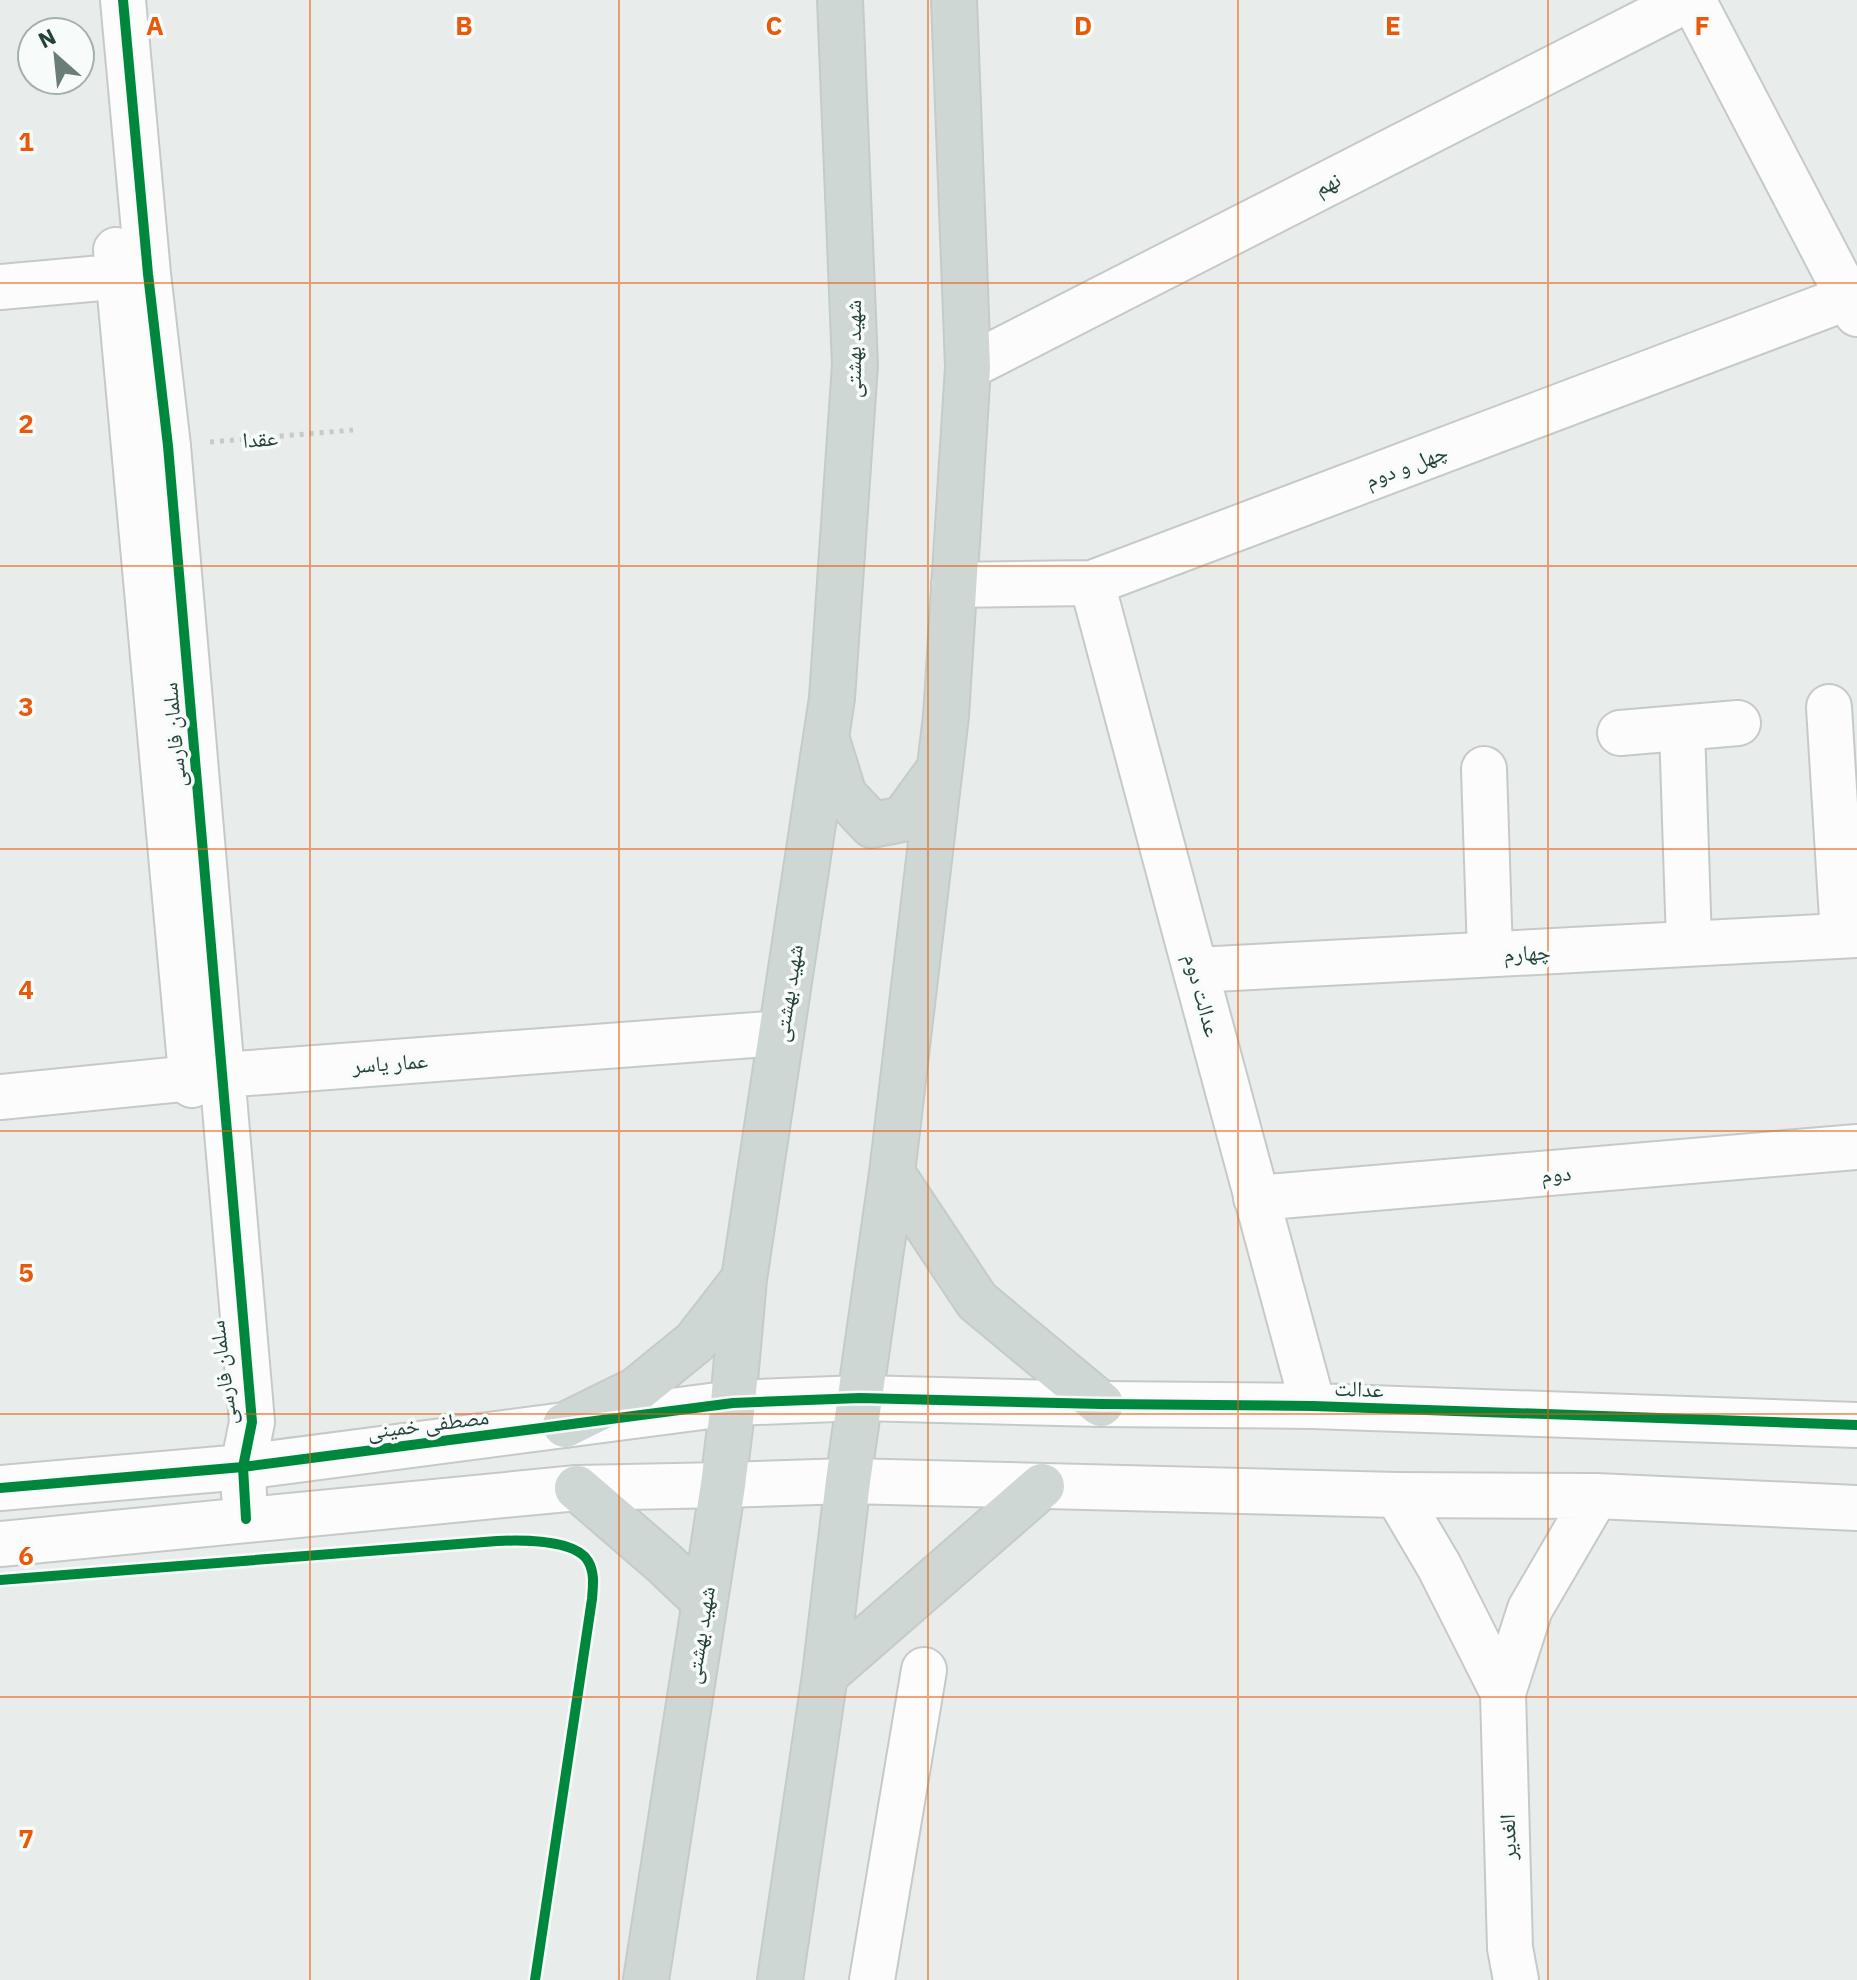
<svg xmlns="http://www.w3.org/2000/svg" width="1857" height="1980" viewBox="0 0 1857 1980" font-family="'IBM Plex Sans','Noto Naskh Arabic',sans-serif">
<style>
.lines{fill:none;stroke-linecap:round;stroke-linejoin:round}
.minor-casing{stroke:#c5cac8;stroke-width:48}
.major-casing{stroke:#c3ccc9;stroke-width:48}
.path{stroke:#c3ccca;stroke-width:5;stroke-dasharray:4 6;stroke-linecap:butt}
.minor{stroke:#fcfcfc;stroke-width:44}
.major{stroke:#cfd7d5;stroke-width:44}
.cycleway-casing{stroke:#f7fbf9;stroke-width:15}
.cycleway{stroke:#00873e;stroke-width:10}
.grid{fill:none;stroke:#e8590c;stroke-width:2;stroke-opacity:0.55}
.labels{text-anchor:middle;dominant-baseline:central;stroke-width:7;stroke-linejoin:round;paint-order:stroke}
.street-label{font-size:22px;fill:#24423a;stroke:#f7fbf9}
.grid-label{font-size:26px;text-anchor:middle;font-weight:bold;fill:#e8590c;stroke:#f7fbf9;stroke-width:7;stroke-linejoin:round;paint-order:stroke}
</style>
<rect width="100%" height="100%" fill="#e8edeb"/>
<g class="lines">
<defs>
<path id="minor" d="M 123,0 L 148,274 L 168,446 L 252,1422 L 243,1467 L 244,1495
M 1693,0 L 1857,314
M 116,250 L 192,1085
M 0,287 L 146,274
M 968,367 L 1687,0
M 1092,583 C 1166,857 1237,1133 1313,1406
M 954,585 L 1092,583 L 1857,294
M 1829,707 L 1843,935
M 1682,728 L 1689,943
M 1620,733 L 1738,723
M 1484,769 L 1490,954
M 1196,970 L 1857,935
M 0,1097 L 222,1075 L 781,1033
M 1256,1198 L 1857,1147
M 0,1488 L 243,1467 L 733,1403 L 860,1398 L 1101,1404 L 1313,1406 L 1857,1425
M 1397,1495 L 1439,1566 L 1503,1693
M 0,1544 L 577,1488 L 723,1485 L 848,1481 L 1397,1495 L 1596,1496 L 1857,1508
M 872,1980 L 924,1670
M 1516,1980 L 1510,1948 L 1503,1693 L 1530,1609 L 1596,1496"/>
<path id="major" d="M 828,743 L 844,795 L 872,825 L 903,819 L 938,771
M 892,1173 L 977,1301 L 1101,1404
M 565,1425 L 636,1390 L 695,1342 L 744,1279
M 577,1488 L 664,1563 L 705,1602
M 825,1675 L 1042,1486
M 646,1980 L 723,1485 L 733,1403 L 744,1279 L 832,698 L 855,365 L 840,0
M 780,1980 L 825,1675 L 848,1481 L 892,1173 L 946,716 L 968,367 L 954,0"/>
</defs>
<!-- minor casing -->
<use href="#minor" class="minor-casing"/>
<!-- major casing -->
<use href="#major" class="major-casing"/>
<!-- path -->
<path class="path" d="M 210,442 L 353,430"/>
<!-- minor -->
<use href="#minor" class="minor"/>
<!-- major -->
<use href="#major" class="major"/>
<defs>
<path id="cycleway" d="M 123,0 L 148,274 L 168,446 L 252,1422 L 243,1467 L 246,1519
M 0,1488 L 243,1467 L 733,1403 L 860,1398 L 1101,1404 L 1313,1406 L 1857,1425
M 0,1580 L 497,1541 C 520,1540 575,1539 588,1561 C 595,1573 593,1586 592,1599 L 535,1980"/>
</defs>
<!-- cycleway casing -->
<use href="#cycleway" class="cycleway-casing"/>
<!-- cycleway -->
<use href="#cycleway" class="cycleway"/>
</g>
<!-- grid -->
<path class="grid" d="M 310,0 L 310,1980M 619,0 L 619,1980M 928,0 L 928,1980M 1238,0 L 1238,1980M 1548,0 L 1548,1980M 0,283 L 1857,283M 0,566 L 1857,566M 0,849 L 1857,849M 0,1131 L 1857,1131M 0,1414 L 1857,1414M 0,1697 L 1857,1697"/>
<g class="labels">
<!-- street labels -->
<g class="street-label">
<text transform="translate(1327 183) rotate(-27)">نهم</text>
<text transform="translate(852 349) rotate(-90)">شهید بهشتی</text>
<text transform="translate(260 438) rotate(-5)">عقدا</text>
<text transform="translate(1406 465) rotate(-21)">چهل و دوم</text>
<text transform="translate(173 735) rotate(-95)">سلمان فارسی</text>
<text transform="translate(1527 952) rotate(-3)">چهارم</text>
<text transform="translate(787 993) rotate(-81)">شهید بهشتی</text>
<text transform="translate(1203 995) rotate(75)">عدالت دوم</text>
<text transform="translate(390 1062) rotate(-4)">عمار یاسر</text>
<text transform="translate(1556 1173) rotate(-5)">دوم</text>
<text transform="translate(222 1373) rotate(-97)">سلمان فارسی</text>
<text transform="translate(1359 1388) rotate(2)">عدالت</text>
<text transform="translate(428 1423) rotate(-7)">مصطفی خمینی</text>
<text transform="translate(699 1635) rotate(-81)">شهید بهشتی</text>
<text transform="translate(1507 1837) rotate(-92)">الغدیر</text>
</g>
</g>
<g class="grid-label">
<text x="155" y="35">A</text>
<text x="464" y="35">B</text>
<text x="774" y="35">C</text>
<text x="1083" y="35">D</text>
<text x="1393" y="35">E</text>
<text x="1702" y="35">F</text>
<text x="26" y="151">1</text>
<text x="26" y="433">2</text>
<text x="26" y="716">3</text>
<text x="26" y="999">4</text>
<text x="26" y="1282">5</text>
<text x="26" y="1565">6</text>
<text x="26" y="1848">7</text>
</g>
<!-- north arrow -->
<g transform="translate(56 56) rotate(333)"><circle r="38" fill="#f7fbf9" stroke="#a3b1ad" stroke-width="2"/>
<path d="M0-6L14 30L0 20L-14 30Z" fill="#697e78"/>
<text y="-12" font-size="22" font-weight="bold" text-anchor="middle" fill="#24423a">N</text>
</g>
</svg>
